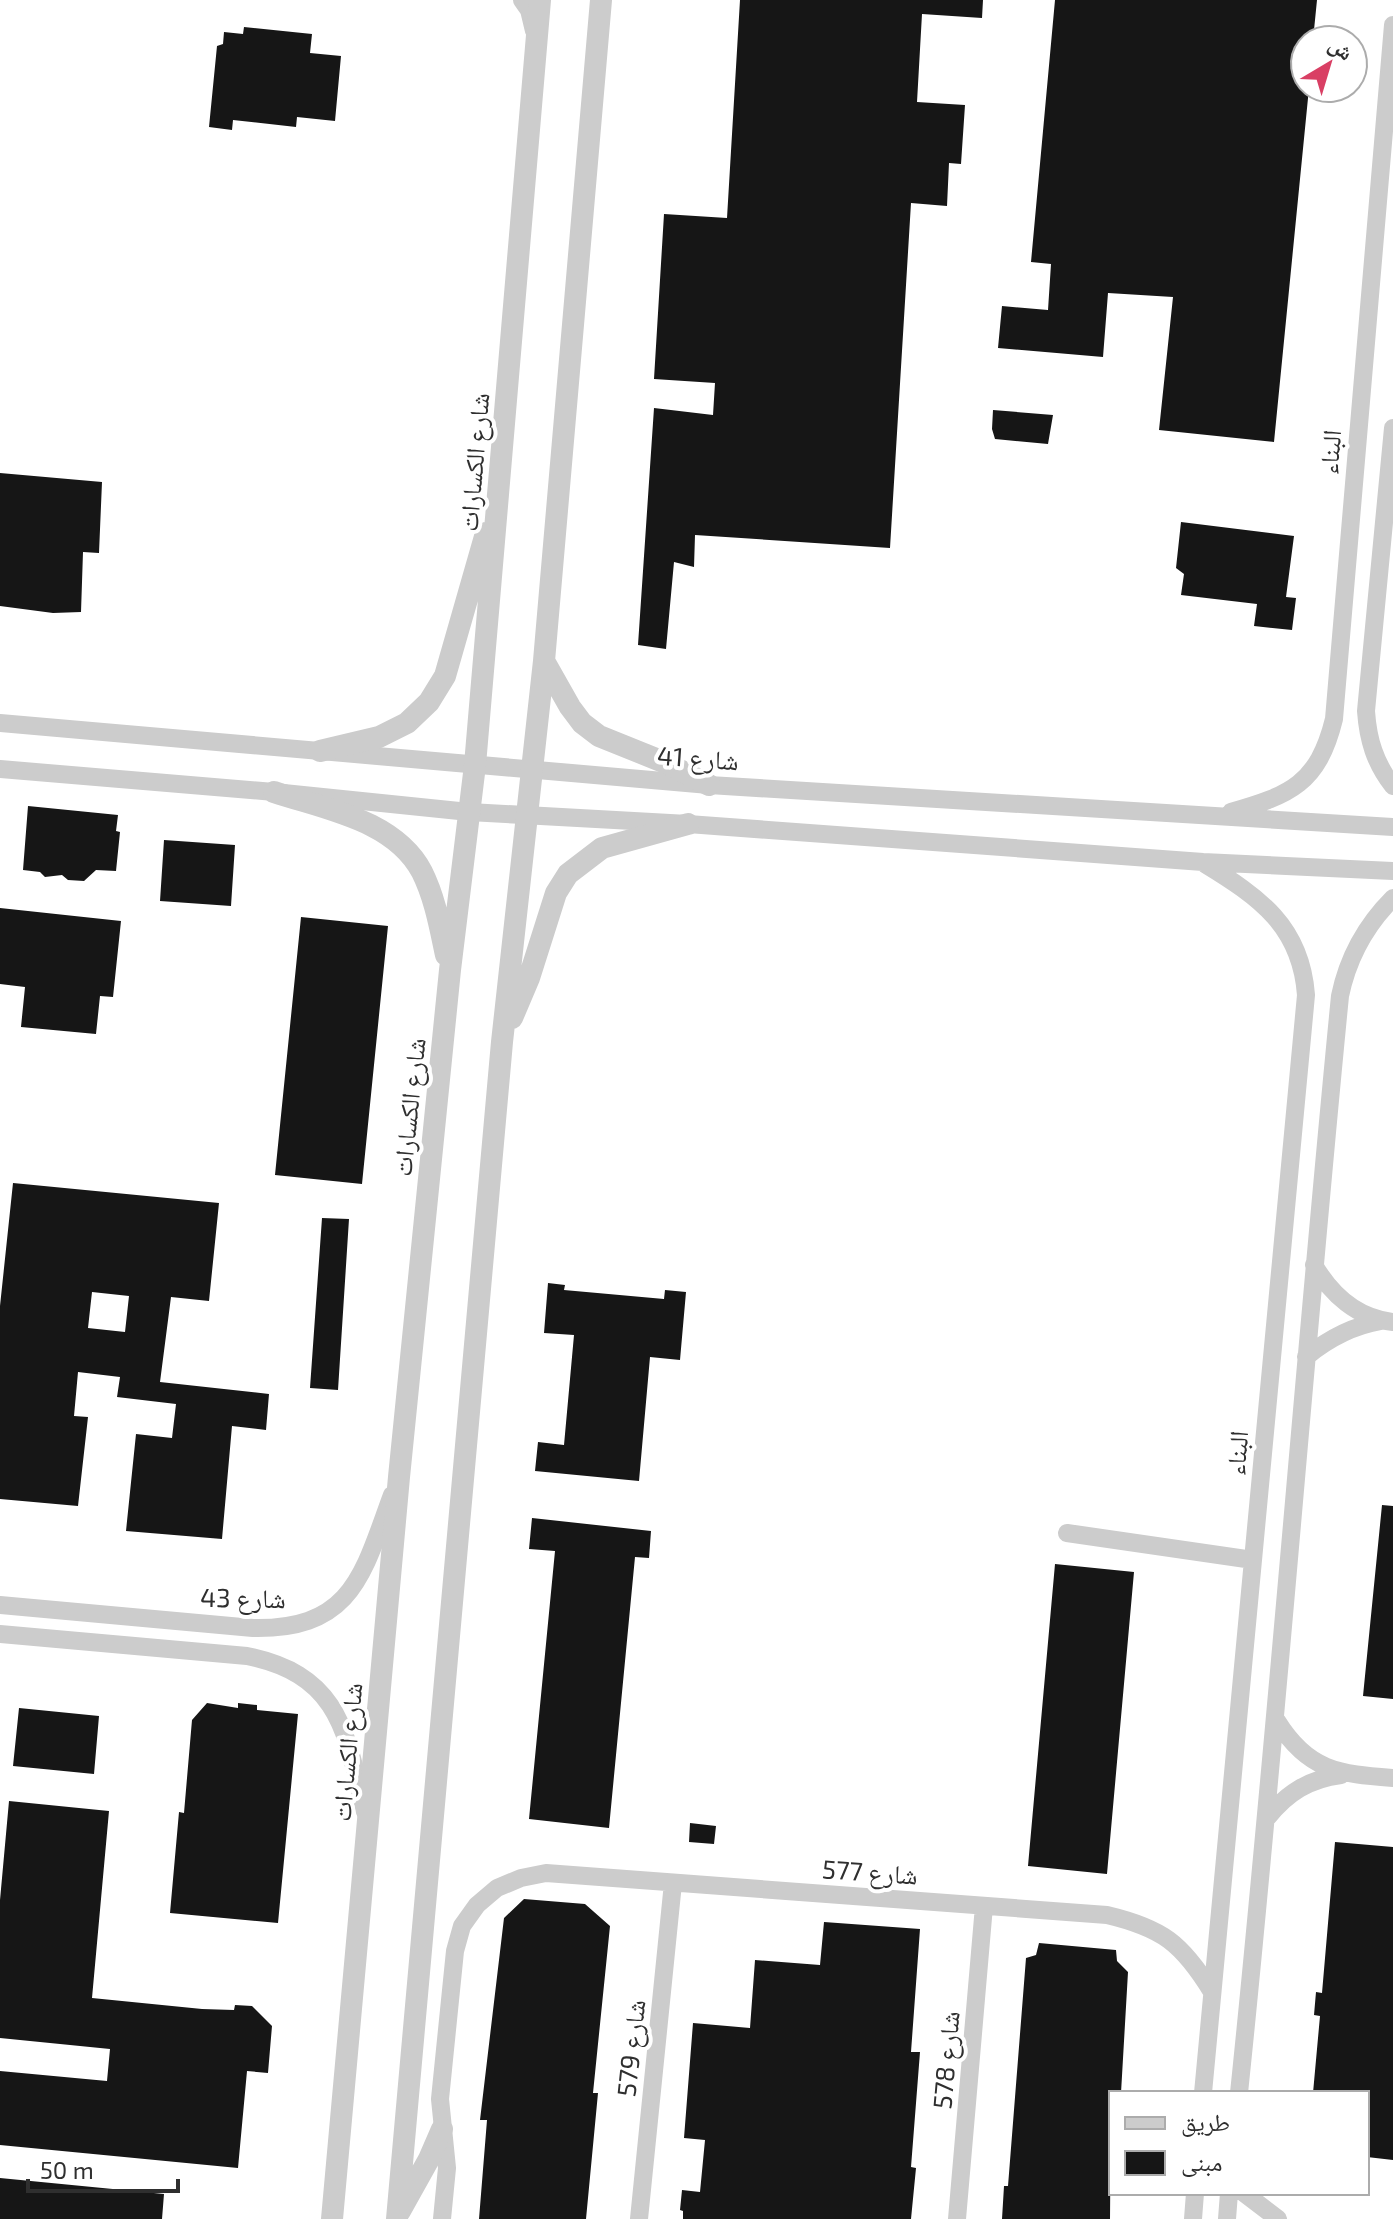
<svg xmlns="http://www.w3.org/2000/svg" width="1393" height="2219" viewBox="0 0 1393 2219" font-family="'Exo 2','Noto Naskh Arabic',sans-serif">
<style>
.building{fill:#161616;fill-rule:evenodd}
.lines{fill:none;stroke-linecap:round;stroke-linejoin:round}
.minor{stroke:#ccc;stroke-width:18}
.tertiary{stroke:#ccc;stroke-width:22}
.labels{text-anchor:middle;dominant-baseline:central;stroke-width:8;stroke-linejoin:round;paint-order:stroke}
.street-label{font-size:26px;fill:#2f2f2f;stroke:#fff}
</style>
<rect width="100%" height="100%" fill="#fff"/>
<!-- building -->
<path class="building" d="M 740,0 L 983,0 L 982,18 L 922,14 L 917,102 L 965,105 L 961,164 L 949,163 L 947,206 L 911,203 L 890,548 L 695,535 L 694,567 L 674,562 L 666,649 L 638,645 L 654,408 L 713,415 L 715,383 L 654,379 L 664,214 L 727,218 Z
M 1055,0 L 1317,0 L 1313,40 L 1305,40 L 1305,88 L 1309,88 L 1274,442 L 1159,430 L 1173,297 L 1108,293 L 1103,357 L 998,348 L 1002,306 L 1048,310 L 1051,264 L 1031,262 Z
M 244,27 L 312,34 L 310,53 L 341,56 L 335,121 L 297,117 L 296,127 L 233,120 L 232,130 L 209,127 L 217,46 L 223,44 L 224,32 L 243,34 Z
M 993,410 L 1053,415 L 1048,444 L 995,439 L 992,429 Z
M 0,473 L 102,482 L 99,553 L 83,552 L 81,612 L 53,613 L 0,606 Z
M 1181,522 L 1294,536 L 1286,597 L 1296,598 L 1292,630 L 1254,626 L 1257,604 L 1181,595 L 1184,574 L 1176,568 Z
M 28,806 L 118,815 L 116,831 L 120,832 L 116,871 L 96,870 L 84,881 L 68,880 L 62,875 L 45,877 L 40,872 L 23,870 Z
M 164,840 L 235,845 L 231,906 L 160,901 Z
M 0,908 L 121,921 L 113,997 L 100,996 L 96,1034 L 21,1027 L 25,987 L 0,984 Z
M 301,917 L 388,926 L 362,1184 L 275,1175 Z
M 13,1183 L 219,1203 L 209,1301 L 171,1297 L 160,1382 L 269,1394 L 266,1430 L 232,1426 L 222,1539 L 126,1531 L 136,1434 L 172,1438 L 176,1404 L 117,1397 L 120,1377 L 78,1372 L 74,1416 L 88,1417 L 78,1506 L 0,1499 L 0,1306 ZM 92,1292 L 129,1296 L 125,1332 L 88,1328 Z
M 322,1218 L 349,1219 L 338,1390 L 310,1388 Z
M 548,1283 L 565,1285 L 564,1290 L 664,1299 L 665,1290 L 686,1292 L 680,1360 L 650,1357 L 639,1481 L 535,1471 L 538,1442 L 564,1445 L 574,1335 L 544,1333 Z
M 1382,1505 L 1393,1506 L 1393,1699 L 1363,1696 Z
M 532,1518 L 651,1531 L 649,1558 L 635,1557 L 609,1828 L 529,1819 L 555,1551 L 529,1549 Z
M 1055,1564 L 1134,1572 L 1107,1874 L 1028,1866 Z
M 207,1703 L 238,1708 L 238,1703 L 257,1705 L 257,1710 L 298,1714 L 278,1923 L 170,1913 L 179,1812 L 184,1813 L 192,1720 Z
M 19,1708 L 99,1716 L 94,1774 L 13,1766 Z
M 9,1801 L 109,1811 L 92,1998 L 202,2009 L 234,2010 L 235,2005 L 252,2006 L 272,2026 L 268,2073 L 247,2071 L 238,2168 L 0,2145 L 0,2071 L 107,2081 L 110,2049 L 0,2038 L 0,1900 Z
M 690,1823 L 716,1826 L 714,1844 L 689,1842 Z
M 1335,1842 L 1393,1847 L 1393,2160 L 1367,2157 L 1367,2093 L 1313,2093 L 1320,2016 L 1314,2015 L 1316,1992 L 1322,1993 Z
M 524,1899 L 585,1904 L 610,1926 L 593,2093 L 598,2093 L 586,2219 L 479,2219 L 487,2120 L 480,2120 L 504,1918 Z
M 824,1922 L 920,1929 L 911,2052 L 920,2052 L 911,2167 L 916,2168 L 911,2219 L 683,2219 L 683,2211 L 680,2210 L 682,2190 L 700,2192 L 705,2140 L 684,2138 L 693,2023 L 750,2028 L 755,1960 L 820,1965 Z
M 1039,1943 L 1116,1950 L 1117,1961 L 1128,1972 L 1121,2093 L 1111,2093 L 1110,2219 L 1002,2219 L 1004,2186 L 1008,2186 L 1026,1958 L 1036,1955 Z
M 0,2178 L 164,2194 L 162,2219 L 0,2219 Z"/>
<g class="lines">
<!-- minor -->
<path class="minor" d="M 522,0 L 529,10 L 534,31
M 1393,428 L 1366,711 C 1368,740 1375,763 1393,786
M 0,723 L 709,785 L 1393,827
M 0,769 L 274,792 L 469,812 L 688,824 L 1203,862 L 1393,871
M 1231,812 C 1290,795 1318,784 1334,719 L 1393,25
M 1314,1265 C 1331,1294 1357,1318 1393,1322
M 1306,1357 C 1329,1338 1352,1326 1381,1321
M 1067,1533 L 1253,1560
M 0,1605 L 253,1628 C 353,1630 363,1573 392,1495
M 0,1634 L 247,1656 C 340,1675 346,1732 365,1812
M 1277,1721 C 1308,1771 1339,1774 1393,1778
M 1268,1817 C 1287,1793 1309,1779 1341,1775
M 1203,2093 L 1306,995 C 1301,926 1259,897 1205,864
M 1239,2093 C 1277,1728 1304,1361 1340,996 C 1348,957 1365,926 1393,898
M 1244,2193 L 1278,2219
M 442,2219 L 447,2168 L 440,2099 L 455,1951 L 462,1926 L 477,1905 L 497,1888 L 521,1878 L 546,1873 L 1107,1915 C 1162,1928 1182,1943 1212,1992
M 639,2219 L 673,1883
M 957,2219 L 984,1906
M 1193,2219 L 1195,2193
M 1227,2219 L 1229,2193"/>
<!-- tertiary -->
<path class="tertiary" d="M 544,661 L 570,707 L 582,723 L 599,736 L 666,763 L 709,785
M 320,751 L 379,737 L 407,723 L 429,702 L 445,676 L 486,533
M 274,792 C 325,809 395,820 422,872 C 435,898 440,927 446,955
M 512,1018 L 529,978 L 556,893 L 568,874 L 602,848 L 688,824
M 400,2211 L 429,2159 L 442,2129
M 332,2219 L 399,1477 L 450,970 L 475,765 L 540,0
M 397,2219 L 502,1042 L 544,661 L 601,0"/>
</g>
<g class="labels">
<!-- street labels -->
<g class="street-label">
<text transform="translate(1329 452) rotate(-85)">البناء</text>
<text transform="translate(473 462) rotate(-85)">شارع الكسارات</text>
<text transform="translate(698 757) rotate(4)">شارع 41</text>
<text transform="translate(408 1107) rotate(-84)">شارع الكسارات</text>
<text transform="translate(1236 1453) rotate(-85)">البناء</text>
<text transform="translate(243 1597) rotate(1)">شارع 43</text>
<text transform="translate(346 1752) rotate(-85)">شارع الكسارات</text>
<text transform="translate(870 1871) rotate(4)">شارع 577</text>
<text transform="translate(630 2048) rotate(-84)">شارع 579</text>
<text transform="translate(945 2060) rotate(-85)">شارع 578</text>
</g>
</g>
<!-- legend -->
<rect x="1109" y="2091" width="260" height="104" fill="#ffffff" stroke="#acacac" stroke-width="2"/>
<rect x="1125" y="2117" width="40" height="12" fill="#cccccc" stroke="#acacac" stroke-width="2"/>
<text x="1181" y="2131" font-size="24" fill="#2f2f2f">طريق</text>
<rect x="1125" y="2151" width="40" height="24" fill="#161616" stroke="#acacac" stroke-width="2"/>
<text x="1181" y="2171" font-size="24" fill="#2f2f2f">مبنى</text>
<!-- north arrow -->
<g transform="translate(1329 64) rotate(38)"><circle r="38" fill="#ffffff" stroke="#acacac" stroke-width="2"/>
<path d="M0-6L14 30L0 20L-14 30Z" fill="#d93f64"/>
<text y="-12" font-size="22" font-weight="bold" text-anchor="middle" fill="#2f2f2f">ش</text>
</g>
<!-- scale -->
<path d="M28 2179v12h150v-12" fill="none" stroke="#2f2f2f" stroke-width="4"/>
<text x="40" y="2179" font-size="24" fill="#2f2f2f" stroke="#ffffff" stroke-width="6" paint-order="stroke">50 m</text>
</svg>
